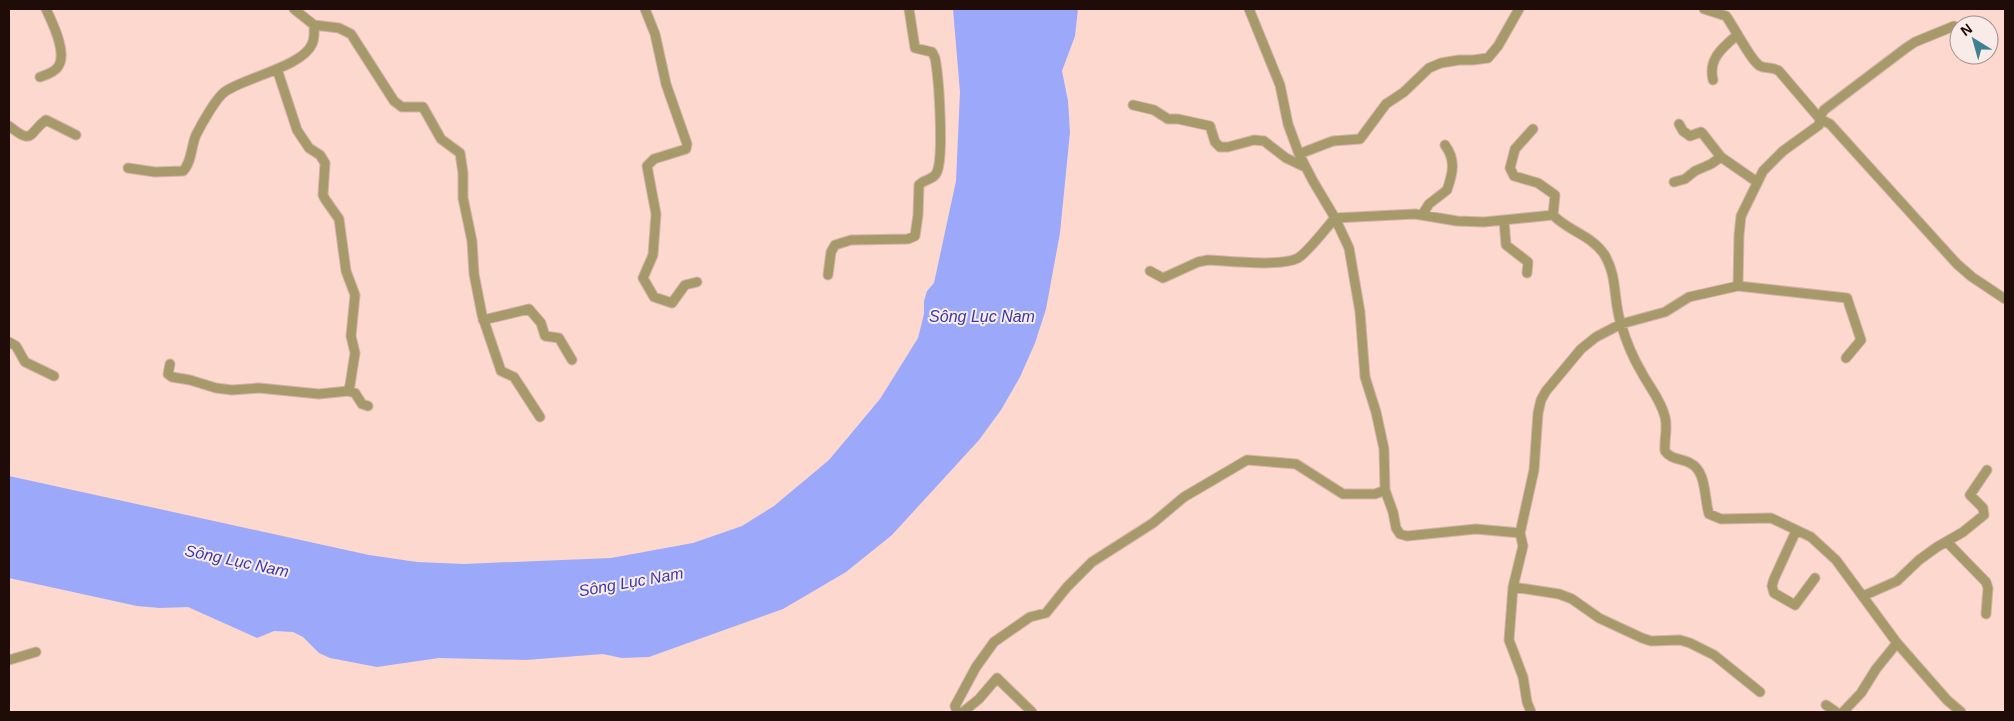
<svg xmlns="http://www.w3.org/2000/svg" width="2014" height="721" viewBox="0 0 2014 721" font-family="Helvetica,sans-serif">
<style>
.water{fill:#9ca9fb}
.lines{fill:none;stroke-linecap:round;stroke-linejoin:round}
.street-casing{stroke:#d4b3aa;stroke-width:11}
.street{stroke:#a69a6a;stroke-width:9}
.labels{text-anchor:middle;dominant-baseline:central;stroke-width:4;stroke-linejoin:round;paint-order:stroke}
.water-label{font-size:16px;font-style:italic;fill:#3a39ac;stroke:#f8ebe8}
</style>
<rect width="100%" height="100%" fill="#fcd8ce"/>
<!-- water -->
<path class="water" d="M 953,9 L 1078,9 L 1075,36 L 1062,71 L 1068,101 L 1070,132 L 1060,233 L 1046,309 L 1035,343 L 1020,377 L 1001,410 L 979,440 L 892,535 L 846,572 L 783,609 L 649,657 L 622,658 L 603,654 L 526,660 L 439,658 L 377,667 L 330,658 L 319,653 L 303,637 L 293,632 L 274,631 L 257,638 L 188,607 L 160,608 L 137,606 L 9,578 L 9,476 L 369,555 L 417,562 L 464,564 L 611,558 L 693,543 L 742,526 L 774,506 L 829,460 L 880,399 L 918,338 L 924,314 L 924,301 L 927,291 L 934,283 L 956,181 L 960,92 Z"/>
<g class="lines">
<defs>
<path id="street" d="M 294,9 L 314,25 L 339,28 L 351,34 L 394,101 L 402,107 L 423,107 L 441,139 L 460,153 L 463,173 L 463,198 L 472,241 L 474,274 L 482,315 L 501,371 L 514,377 L 540,417
M 645,9 L 655,34 L 666,84 L 687,144 L 686,149 L 654,159 L 647,166 L 656,214 L 653,255 L 643,278 L 654,297 L 672,303 L 685,285 L 697,282
M 1249,9 L 1280,85 L 1288,124 L 1299,154 L 1313,181 L 1335,218 L 1349,248 L 1360,312 L 1365,377 L 1376,412 L 1384,449 L 1385,490 L 1393,512 L 1396,528 L 1400,534 L 1407,536 L 1476,529 L 1520,533 L 1523,546 L 1513,587 L 1509,640 L 1523,677 L 1527,702 L 1531,712
M 1704,9 L 1726,16 C 1733,25 1751,61 1760,66 C 1766,69 1772,66 1779,71 L 1820,119 L 1830,124 L 1957,264 L 1972,277 L 2005,299
M 277,69 L 297,130 L 309,148 L 320,155 L 325,163 L 323,195 L 325,199 L 339,219 L 346,271 L 355,295 L 351,336 L 355,353 L 350,385 L 348,391
M 40,77 C 46,75 53,73 57,68 C 69,55 52,22 46,9
M 1713,80 C 1708,59 1722,48 1737,35
M 1133,105 L 1154,110 L 1168,119 L 1178,119 L 1210,126 L 1215,142 L 1220,147 L 1228,147 L 1254,140 L 1264,141 L 1286,158 L 1305,167
M 1679,124 L 1683,131 L 1690,136 L 1701,132 L 1703,134 L 1721,157 L 1757,182
M 9,126 C 34,146 28,133 46,120 L 76,135
M 1533,129 L 1515,149 L 1510,168 L 1514,176 L 1538,183 L 1555,195 L 1553,215
M 1299,154 L 1333,141 L 1360,139 L 1386,104 L 1404,92 L 1429,68 L 1441,63 L 1459,60 L 1473,60 L 1488,58 L 1498,46 L 1519,9
M 128,168 L 155,172 L 183,171 C 192,162 191,146 196,135 C 201,125 217,96 226,91 C 247,77 303,66 312,44 C 315,38 314,31 314,25
M 1674,182 L 1685,179 L 1695,171 L 1711,164 L 1721,157
M 1422,215 L 1429,204 L 1447,190 C 1453,173 1456,160 1445,145
M 1504,220 L 1506,245 L 1528,262 L 1527,273
M 1150,271 L 1163,278 L 1198,262 L 1208,260 C 1228,261 1282,267 1298,258 C 1308,252 1327,227 1335,218 L 1415,214 L 1457,221 L 1484,222 L 1553,215 C 1568,231 1591,235 1604,254 C 1618,276 1613,301 1621,324 C 1626,341 1633,358 1642,373 C 1650,388 1661,400 1665,417 C 1668,428 1664,439 1665,451 C 1671,460 1681,458 1690,463 C 1707,471 1704,499 1709,514 L 1721,519 L 1771,518 L 1811,537 L 1836,560 L 1897,643 L 1947,700 L 1961,712
M 828,275 L 831,252 L 835,245 L 851,240 L 908,239 L 915,236 L 918,215 L 919,185 C 924,179 934,180 937,172 C 944,155 939,78 935,58 L 932,52 L 915,48 L 909,9
M 1738,286 L 1847,298 L 1861,340 L 1846,358
M 483,320 L 529,309 L 541,323 L 545,336 L 559,338 L 572,360
M 9,342 L 16,346 L 25,362 L 54,376
M 170,364 L 168,374 L 172,377 L 190,380 L 216,388 L 232,390 L 259,388 L 319,394 L 348,391 L 355,393 L 362,404 L 368,406
M 1796,531 L 1774,579 L 1772,586 L 1774,593 L 1795,605 L 1815,578
M 1520,533 L 1534,470 L 1538,413 L 1541,400 L 1546,391 L 1581,349 L 1596,337 L 1621,324 L 1665,312 L 1689,297 L 1738,286 L 1739,235 L 1741,216 L 1763,171 L 1783,151 L 1819,125 L 1820,117 L 1824,110 L 1906,48 L 1915,42 L 1954,26
M 1947,542 L 1986,582 L 1988,588 L 1986,614
M 1513,587 L 1559,594 L 1572,599 L 1599,618 L 1642,638 L 1651,641 L 1680,640 L 1690,643 L 1714,655 L 1760,692
M 1863,596 L 1897,581 L 1919,560 L 1937,547 L 1963,532 L 1984,515 L 1983,508 L 1970,495 L 1987,470
M 9,660 L 36,652
M 1826,705 L 1836,712
M 957,712 L 955,706 L 976,667 L 994,642 L 1030,617 L 1046,613 L 1067,587 L 1092,562 L 1153,523 L 1184,497 L 1247,460 L 1296,464 L 1343,494 L 1375,494 L 1385,490
M 963,712 L 979,699 L 997,678 L 1032,712
M 1843,712 L 1861,693 L 1876,669 L 1897,643"/>
</defs>
<!-- street casing -->
<use href="#street" class="street-casing"/>
<!-- street -->
<use href="#street" class="street"/>
</g>
<g class="labels">
<!-- water labels -->
<g class="water-label">
<text x="982" y="316">Sông Lục Nam</text>
<text transform="translate(237 561) rotate(12)">Sông Lục Nam</text>
<text transform="translate(631 582) rotate(-10)">Sông Lục Nam</text>
</g>
</g>
<!-- border -->
<rect width="2014" height="721" fill="none" stroke="#1f0b07" stroke-width="20"/>
<!-- north arrow -->
<g transform="translate(1974 40) rotate(323)"><circle r="24" fill="#f8ebe8" stroke="#a1918e"/>
<path d="M0-4L9 19L0 12L-9 19Z" fill="#3e8191"/>
<text y="-8" font-size="14" font-weight="bold" text-anchor="middle" fill="#1f0b07">N</text>
</g>
</svg>
